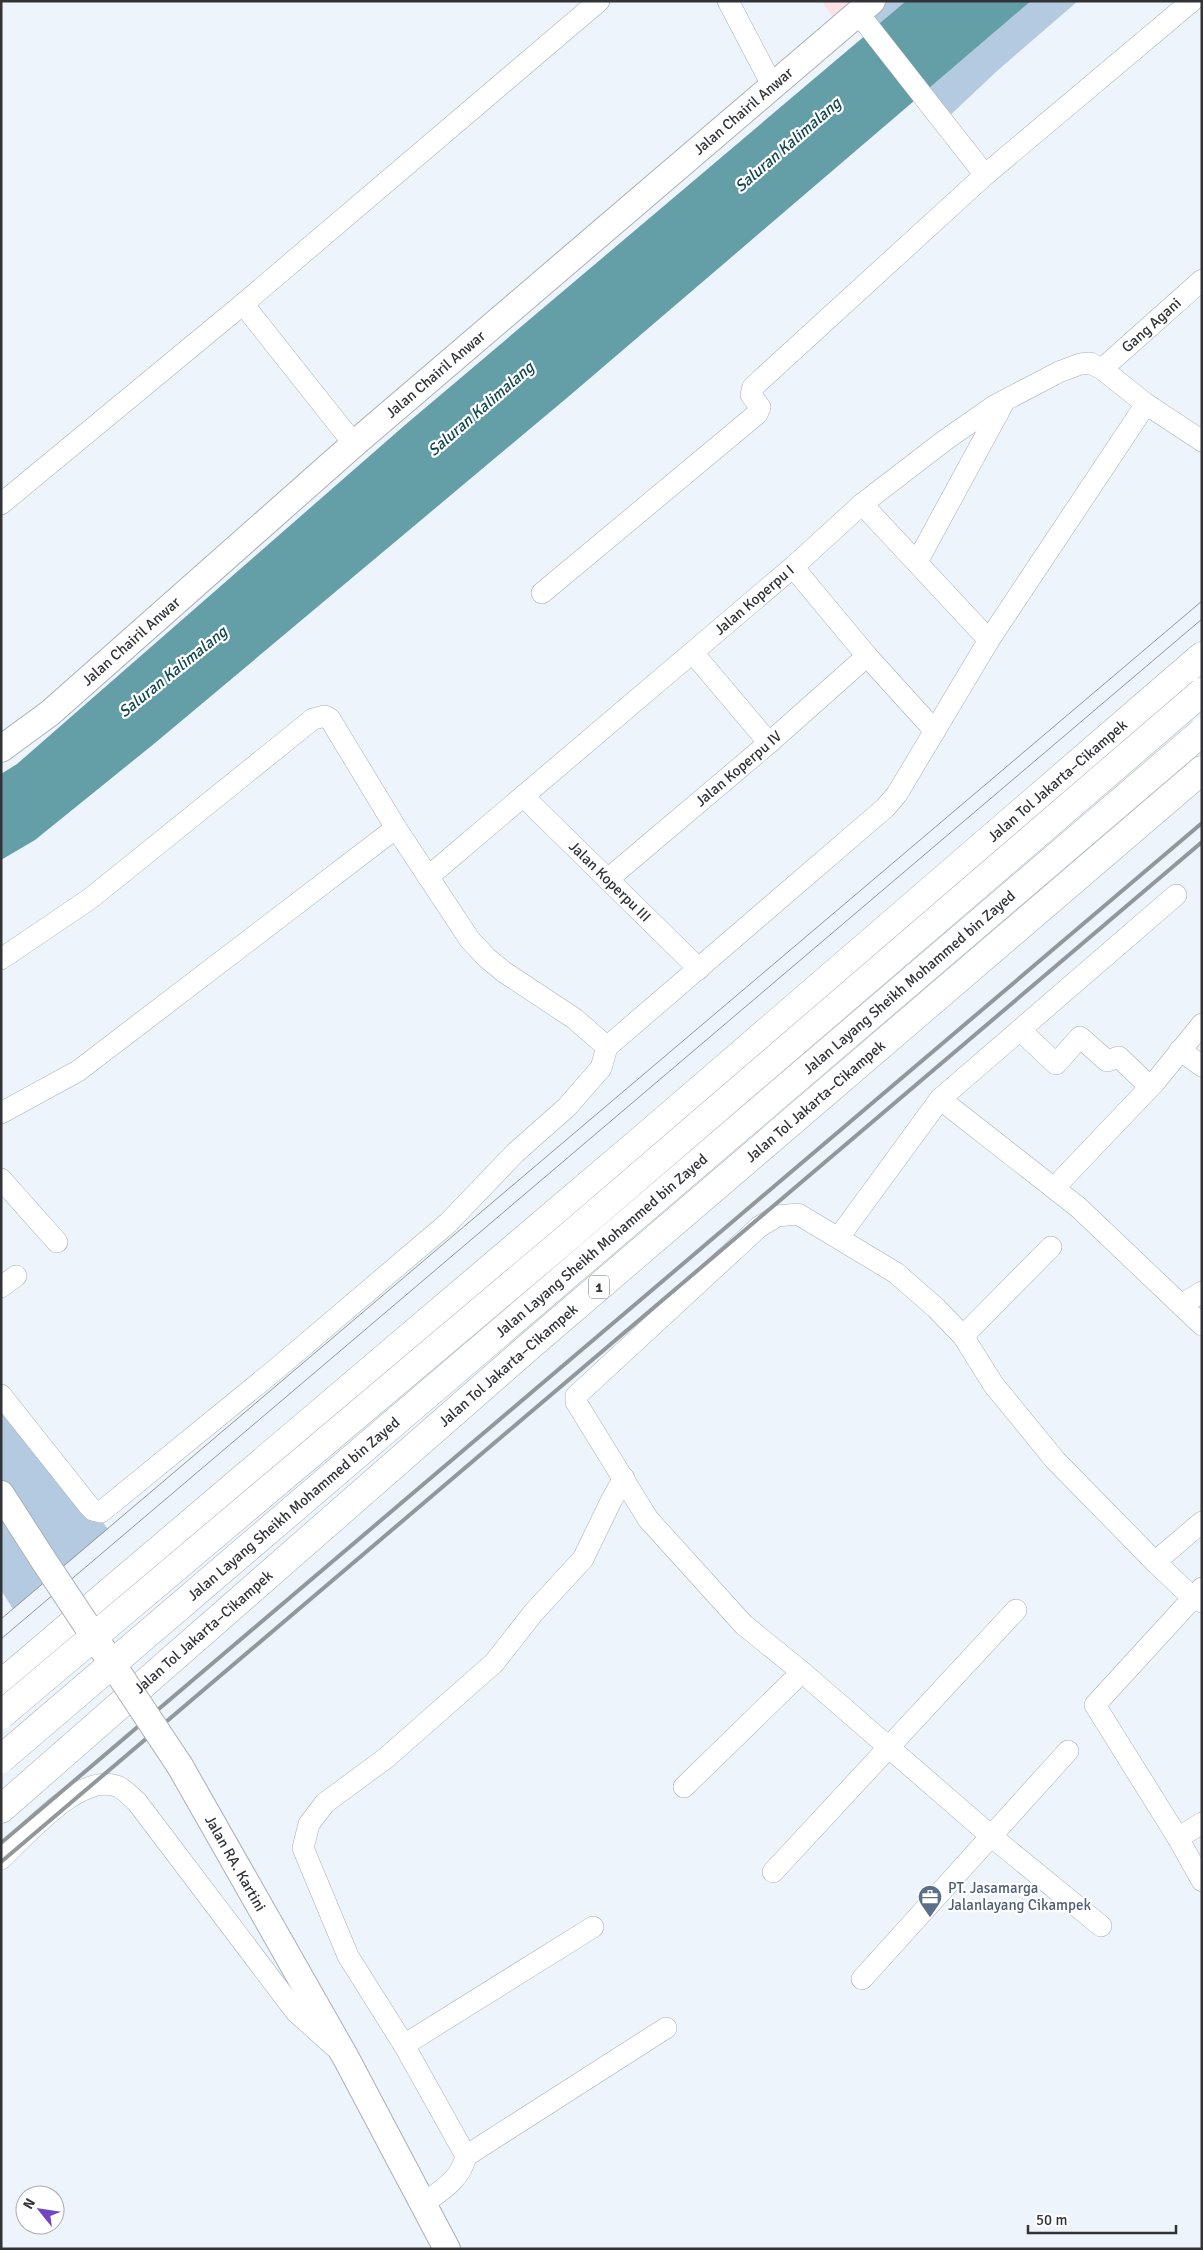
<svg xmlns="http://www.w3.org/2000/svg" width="1203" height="2250" viewBox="0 0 1203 2250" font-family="Signika,sans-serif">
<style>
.education{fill:#fde1e4}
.green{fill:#b4cae0}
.water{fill:#649fa8}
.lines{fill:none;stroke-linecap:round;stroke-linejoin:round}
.minor-casing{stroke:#a9b0b6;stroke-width:22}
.major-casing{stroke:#a9b0b6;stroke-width:28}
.highway-casing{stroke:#a9b0b6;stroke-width:29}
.minor{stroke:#fff;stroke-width:21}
.major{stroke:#fff;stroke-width:26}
.highway{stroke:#fff;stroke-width:28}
.tram{stroke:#92979c;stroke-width:1}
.rail{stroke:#92979c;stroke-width:4}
.major-bridge-casing{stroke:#a9b0b6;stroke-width:28;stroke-linecap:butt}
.highway-bridge-casing{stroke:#a9b0b6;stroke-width:29;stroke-linecap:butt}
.major-bridge{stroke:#fff;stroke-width:26}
.highway-bridge{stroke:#fff;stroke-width:28}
.labels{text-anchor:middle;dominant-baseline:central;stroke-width:4.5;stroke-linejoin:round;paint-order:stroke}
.shield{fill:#fff;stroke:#6f7072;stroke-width:1}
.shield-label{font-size:14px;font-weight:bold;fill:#313336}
.street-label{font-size:15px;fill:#313336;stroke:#fff}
.service-label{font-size:15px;fill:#4e5e75;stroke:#fff;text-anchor:start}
.water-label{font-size:16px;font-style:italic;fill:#10464d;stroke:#fff}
</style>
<rect width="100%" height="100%" fill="#edf4fb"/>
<!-- education -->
<path class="education" d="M 822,1 L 853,1 L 833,18 Z"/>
<!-- green -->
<path class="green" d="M 872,1 L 906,1 L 872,30 Z
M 1031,1 L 1078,1 L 997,71 L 944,121 L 922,94 Z
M 1,1395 L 108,1529 L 13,1609 L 1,1590 Z"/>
<!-- water -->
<path class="water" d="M 906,1 L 1031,1 L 568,397 L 155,743 L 35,840 L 1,860 L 1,774 L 17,764 L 405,425 Z"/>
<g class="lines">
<defs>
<g id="minor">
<path d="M 728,1 L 772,85"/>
<path d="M 858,13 L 985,175"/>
<path d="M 243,304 L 354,444"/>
<path id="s1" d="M 1102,369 L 1202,280"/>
<path d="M 1,504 L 243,304 L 599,1"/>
<path d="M 862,504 L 989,640"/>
<path d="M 917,562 L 1004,402"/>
<path d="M 793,567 L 867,656 L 935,731"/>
<path d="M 542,593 L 757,414 L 760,407 L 751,395 L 753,387 L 985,175 L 1192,1"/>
<path d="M 693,653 L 769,743"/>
<path id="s2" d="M 523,796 L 699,969"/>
<path id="s3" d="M 428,877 L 793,567 L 862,504 L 944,441 L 994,406 L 1059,372 L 1080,364 L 1090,363 L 1102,369 L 1146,404 L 1202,441"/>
<path id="s4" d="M 608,879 L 769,743 L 867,656"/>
<path d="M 1,959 L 91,898 L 313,719 L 325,716 L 330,719 L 396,828 L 470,940 L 487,958 L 504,972 L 575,1019 L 607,1047"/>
<path d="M 1020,1030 L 1056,1064 L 1080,1037 L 1107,1061 L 1119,1057 L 1150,1087"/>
<path d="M 1180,1050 L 1202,1066"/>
<path d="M 940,1099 L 1078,1207 L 1202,1325"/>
<path d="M 1,1113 L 78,1071 L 396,828"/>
<path d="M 1,1179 L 57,1242"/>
<path d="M 1054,1188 L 1155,1082 L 1202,1024"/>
<path d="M 839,1237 L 940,1099 L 1176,895"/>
<path d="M 1,1287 L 16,1276"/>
<path d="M 1181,1305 L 1202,1292"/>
<path d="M 963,1336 L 1051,1247"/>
<path d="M 1,1395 L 89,1506 L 93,1510 L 101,1512 L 275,1370 L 448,1223 L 515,1153 L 567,1107 L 601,1068 L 607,1047 L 885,808 L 897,794 L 989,640 L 1146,404"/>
<path d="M 1155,1562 L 1202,1522"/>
<path d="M 1202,1588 L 1095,1705 L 1178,1838 L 1202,1881"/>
<path d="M 684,1787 L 802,1672"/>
<path d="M 1178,1838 L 1202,1823"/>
<path d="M 1,1859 C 26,1836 81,1770 119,1787 C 125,1790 131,1797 137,1802 L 296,2012 L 335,2047"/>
<path d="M 773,1872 L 1016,1610"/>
<path d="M 1101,1926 L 991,1836 L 802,1672 L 744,1625 L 648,1519 L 576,1402 L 576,1396 L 759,1227 L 777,1216 L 798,1214 L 896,1273 L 936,1308 L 963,1336 L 993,1384 L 1055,1460 L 1155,1562 L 1192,1597 L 1202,1602"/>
<path d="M 862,1979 L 1068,1751"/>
<path d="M 404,2045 L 593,1927"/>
<path d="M 466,2156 L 666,2028"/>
<path d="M 424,2203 C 442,2190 461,2179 466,2156 L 404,2045 L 348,1956 L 303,1848 L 309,1824 L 325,1803 L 386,1758 L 494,1663 L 534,1612 L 583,1559 L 611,1501 L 624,1478"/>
</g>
<g id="major">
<path id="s5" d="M 1,749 L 50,713 L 354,444 L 872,1"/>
<path d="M 1,1494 L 42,1558"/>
<path id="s6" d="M 180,1766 L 346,2058 L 447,2249"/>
</g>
<g id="highway">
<path id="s7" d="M 1,1684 L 654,1129 L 1202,656"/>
<path id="s8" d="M 1,1809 L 531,1345 L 1202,770"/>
</g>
</defs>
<!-- minor casing -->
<use href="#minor" class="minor-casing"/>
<!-- major casing -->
<use href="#major" class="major-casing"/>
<!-- highway casing -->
<use href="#highway" class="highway-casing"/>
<!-- minor -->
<use href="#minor" class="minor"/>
<!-- major -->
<use href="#major" class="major"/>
<!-- highway -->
<use href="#highway" class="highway"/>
<!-- tram -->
<path class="tram" d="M 1,1619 L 1202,601
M 1,1639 L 1202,619"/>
<!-- rail -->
<path class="rail" d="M 1,1843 L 1202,823
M 1,1862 L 1202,842"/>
<defs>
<path id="major-bridge" d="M 42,1558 L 180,1766"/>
<g id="highway-bridge">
<path d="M 1,1715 L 574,1232 L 1202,692"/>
<path id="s9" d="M 1,1759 L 1202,732"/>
</g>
</defs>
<!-- major-bridge casing -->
<use href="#major-bridge" class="major-bridge-casing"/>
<!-- highway-bridge casing -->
<use href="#highway-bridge" class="highway-bridge-casing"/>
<!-- major-bridge -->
<use href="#major-bridge" class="major-bridge"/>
<!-- highway-bridge -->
<use href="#highway-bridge" class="highway-bridge"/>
</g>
<!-- icons -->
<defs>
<symbol id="office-pin" viewBox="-11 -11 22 30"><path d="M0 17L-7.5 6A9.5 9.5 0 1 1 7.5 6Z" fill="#5c6f8a" stroke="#fff"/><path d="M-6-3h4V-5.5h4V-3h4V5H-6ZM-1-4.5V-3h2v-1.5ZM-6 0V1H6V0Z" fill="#fff"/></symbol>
</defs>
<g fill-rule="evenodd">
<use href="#office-pin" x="916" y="1883" width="28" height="38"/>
</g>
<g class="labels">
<!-- shield labels -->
<rect class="shield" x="589" y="1275.5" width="20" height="23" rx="4"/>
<g class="shield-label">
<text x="599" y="1287">1</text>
</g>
<!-- street labels -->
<g class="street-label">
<text stroke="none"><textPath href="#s5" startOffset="979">Jalan Chairil Anwar</textPath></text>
<text stroke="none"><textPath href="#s1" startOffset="66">Gang Agani</textPath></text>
<text stroke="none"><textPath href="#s5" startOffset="574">Jalan Chairil Anwar</textPath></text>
<text stroke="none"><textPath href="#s3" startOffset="428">Jalan Koperpu I</textPath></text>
<text stroke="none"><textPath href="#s5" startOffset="169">Jalan Chairil Anwar</textPath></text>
<text stroke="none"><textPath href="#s4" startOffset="171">Jalan Koperpu IV</textPath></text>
<text stroke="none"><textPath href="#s7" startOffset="1390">Jalan Tol Jakarta–Cikampek</textPath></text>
<text stroke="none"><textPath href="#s2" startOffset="122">Jalan Koperpu III</textPath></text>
<text stroke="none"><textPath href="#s9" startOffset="1195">Jalan Layang Sheikh Mohammed bin Zayed</textPath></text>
<text stroke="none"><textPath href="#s8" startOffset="1079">Jalan Tol Jakarta–Cikampek</textPath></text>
<text stroke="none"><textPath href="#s9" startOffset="790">Jalan Layang Sheikh Mohammed bin Zayed</textPath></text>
<text stroke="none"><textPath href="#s8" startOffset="674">Jalan Tol Jakarta–Cikampek</textPath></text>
<text stroke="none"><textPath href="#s9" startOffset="385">Jalan Layang Sheikh Mohammed bin Zayed</textPath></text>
<text stroke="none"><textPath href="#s8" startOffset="269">Jalan Tol Jakarta–Cikampek</textPath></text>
<text stroke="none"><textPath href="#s6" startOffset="112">Jalan RA. Kartini</textPath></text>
</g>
<!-- service labels -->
<g class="service-label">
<text x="948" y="1888">PT. Jasamarga<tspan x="948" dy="17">Jalanlayang Cikampek</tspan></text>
</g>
<!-- water labels -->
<g class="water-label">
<text transform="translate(788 145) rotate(-41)">Saluran Kalimalang</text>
<text transform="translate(481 409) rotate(-41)">Saluran Kalimalang</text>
<text transform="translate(173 672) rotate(-39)">Saluran Kalimalang</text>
</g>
</g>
<!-- border -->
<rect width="1203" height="2250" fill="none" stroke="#313336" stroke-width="5"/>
<!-- north arrow -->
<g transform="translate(40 2210) rotate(300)"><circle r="24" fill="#ffffff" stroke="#adadaf"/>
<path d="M0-4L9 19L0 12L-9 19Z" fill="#6f48c1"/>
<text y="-8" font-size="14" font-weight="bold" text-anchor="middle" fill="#313336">N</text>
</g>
<!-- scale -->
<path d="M1028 2225v8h148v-8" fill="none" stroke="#313336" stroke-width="2.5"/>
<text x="1036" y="2225" font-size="15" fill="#313336" stroke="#ffffff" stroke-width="4" paint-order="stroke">50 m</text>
</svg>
